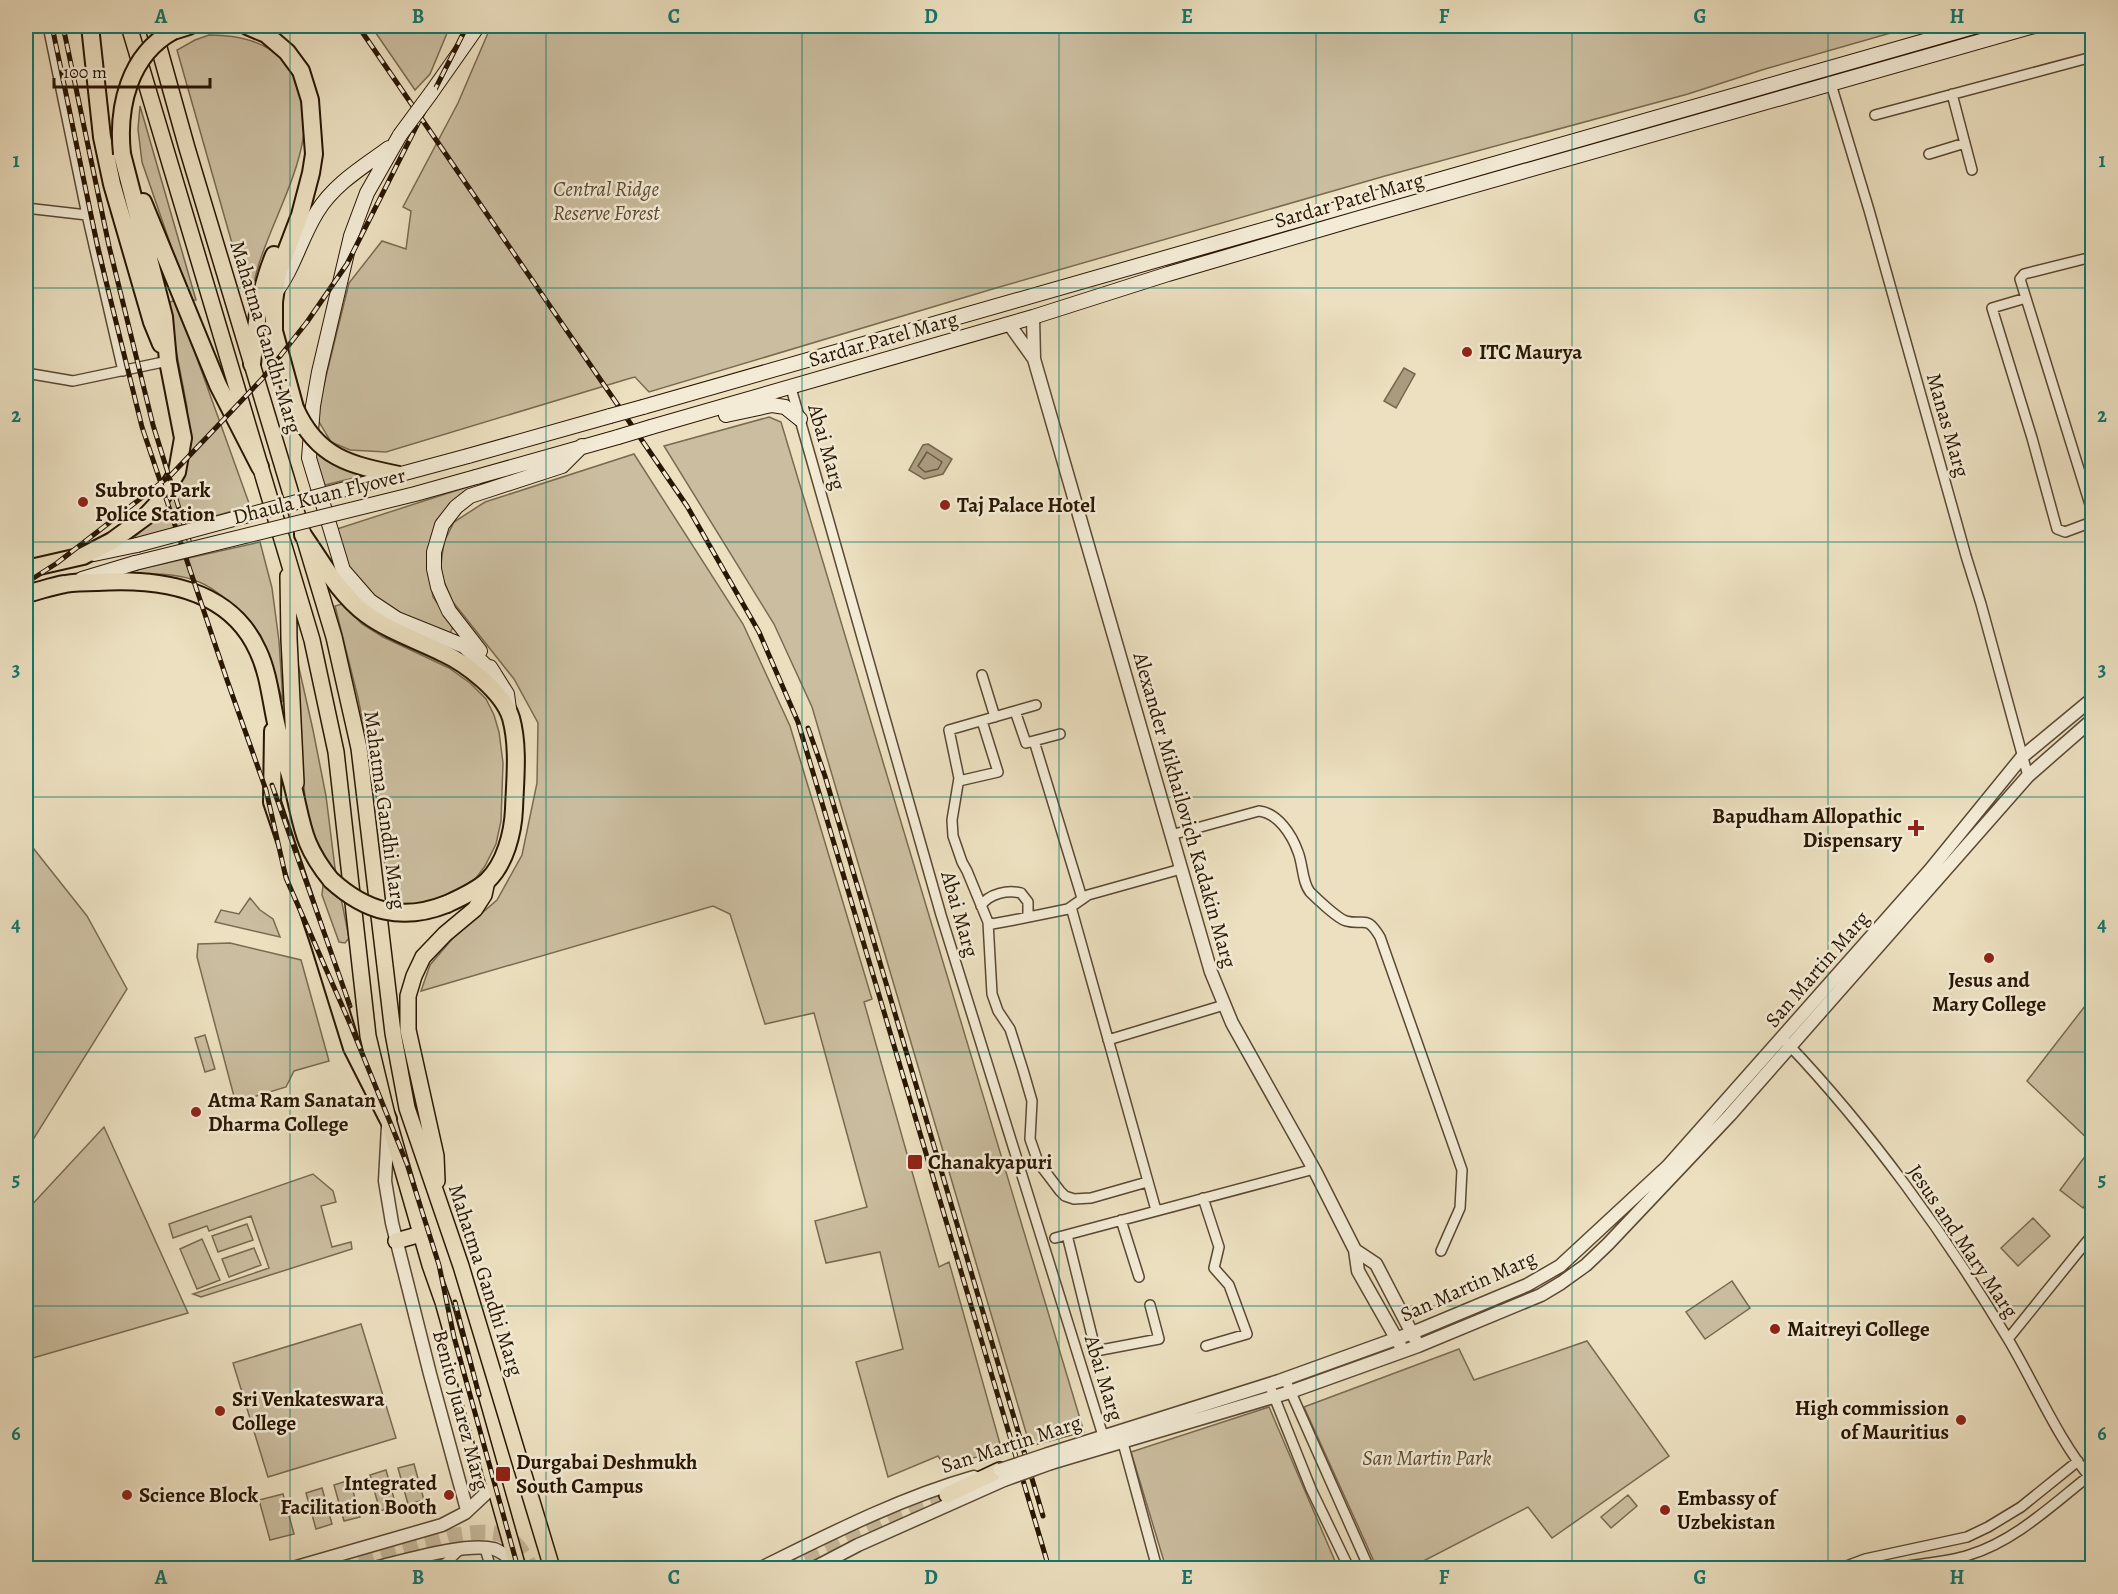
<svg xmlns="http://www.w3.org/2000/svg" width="2118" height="1594" viewBox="0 0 2118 1594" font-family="Alegreya,serif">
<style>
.green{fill:#cbbea0;stroke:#7a6a51;stroke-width:1.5}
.water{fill:#aa9b7f;stroke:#76664d;stroke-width:1.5}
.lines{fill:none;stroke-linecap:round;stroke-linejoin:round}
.shore{stroke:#6a5840;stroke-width:1.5}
.primary-tunnel{stroke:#c5b89a;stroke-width:15;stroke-dasharray:15 8;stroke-linecap:butt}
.minor-casing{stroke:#5a4832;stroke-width:12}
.tertiary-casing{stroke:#5a4832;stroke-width:15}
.secondary-casing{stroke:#291602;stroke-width:16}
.primary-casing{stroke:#291602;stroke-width:18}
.trunk-casing{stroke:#291602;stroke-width:20}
.minor{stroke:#f3ebd6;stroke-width:9}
.tertiary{stroke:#f3ebd6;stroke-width:12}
.secondary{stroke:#f3ebd6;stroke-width:14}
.primary{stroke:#ece0c0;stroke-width:15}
.trunk{stroke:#ece0c0;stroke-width:16}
.rail-casing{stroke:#291602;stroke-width:5}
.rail{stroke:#f3ebd6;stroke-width:3;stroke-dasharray:9;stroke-linecap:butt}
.tertiary-bridge-casing{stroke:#5a4832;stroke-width:15;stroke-linecap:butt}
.secondary-bridge-casing{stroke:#291602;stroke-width:16;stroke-linecap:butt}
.trunk-bridge-casing{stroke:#291602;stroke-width:20;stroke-linecap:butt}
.tertiary-bridge{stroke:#f3ebd6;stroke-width:12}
.secondary-bridge{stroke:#f3ebd6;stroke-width:14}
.trunk-bridge{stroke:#ece0c0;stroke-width:16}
.grid{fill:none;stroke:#0f766e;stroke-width:1.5;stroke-opacity:0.55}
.poi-dot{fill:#8f2418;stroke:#f3ebd6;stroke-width:2}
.labels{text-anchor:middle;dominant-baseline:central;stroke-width:5;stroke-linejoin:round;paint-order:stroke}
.park-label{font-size:21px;font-style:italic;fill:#5a4831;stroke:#f3ebd6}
.street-label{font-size:21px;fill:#291602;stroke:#f3ebd6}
.poi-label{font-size:21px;font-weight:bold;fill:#291602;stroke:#f3ebd6;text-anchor:start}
.neatline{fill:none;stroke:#0f766e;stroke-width:2}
.grid-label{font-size:20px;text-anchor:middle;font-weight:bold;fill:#0f766e}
</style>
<rect width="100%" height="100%" fill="#ece0c0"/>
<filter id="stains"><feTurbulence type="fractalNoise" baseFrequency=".00333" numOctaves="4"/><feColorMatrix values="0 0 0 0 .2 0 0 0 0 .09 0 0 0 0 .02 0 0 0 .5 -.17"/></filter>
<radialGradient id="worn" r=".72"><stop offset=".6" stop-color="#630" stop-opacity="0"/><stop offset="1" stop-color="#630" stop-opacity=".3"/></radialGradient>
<!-- green -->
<path class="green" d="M 371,26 L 450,26 L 430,74 L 415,90 Z
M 491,26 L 1915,26 L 1765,69 L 1688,94 L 1385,176 L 996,288 L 649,392 L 635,377 L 631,378 L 386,452 L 350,450 L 331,442 L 316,417 L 349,283 L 382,241 L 406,249 L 411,211 L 403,207 L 458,103 Z
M 209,35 C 237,35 265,40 284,61 C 337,119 275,207 258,267 C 255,276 254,285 252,294 L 247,296 L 177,50 L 195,40 Z
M 140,106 L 196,300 L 190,301 L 142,162 L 138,129 Z
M 176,300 L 250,506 L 131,540 L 148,525 L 187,442 L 187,407 L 167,303 Z
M 769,417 L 781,422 L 1084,1432 L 1030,1446 L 812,707 L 774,624 L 664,446 Z
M 315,447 L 370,474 L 321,486 L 317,472 Z
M 634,454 L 743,624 L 790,726 L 872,999 L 864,1002 L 939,1267 L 949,1262 L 1002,1451 L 944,1465 L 938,1456 L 888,1477 L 856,1362 L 903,1349 L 880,1252 L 826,1263 L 815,1221 L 867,1207 L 814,1013 L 765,1024 L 730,914 L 713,906 L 421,991 L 430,965 L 453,938 L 497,900 L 522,855 L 537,783 L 538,723 L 514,679 L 453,602 L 440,572 L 444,542 L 454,522 L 485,502 Z
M 560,457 L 561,463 L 460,500 L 428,570 L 433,597 L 453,627 L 450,633 L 388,610 L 356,580 L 347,562 L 337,529 Z
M 260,542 L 272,588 L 279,641 L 283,702 C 279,689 275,676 270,663 C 257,632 227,591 194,580 C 169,572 143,574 117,574 Z
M 342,604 L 362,624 L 383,637 L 449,668 L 470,683 L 486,699 L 494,715 L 499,732 L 503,763 L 501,821 L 496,844 L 485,866 L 473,882 L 458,894 L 416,907 L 390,905 L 373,771 L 358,698 L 335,606 Z
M 292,637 L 313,730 L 326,796 L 335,868 L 349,938 L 345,943 L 339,942 L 322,895 L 326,858 L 314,836 L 306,811 Z
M 26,839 L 87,916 L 127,989 L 26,1151 Z
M 250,898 L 260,910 L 273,919 L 280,937 L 215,922 L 221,910 L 239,914 Z
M 230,943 L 301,960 L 329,1061 L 294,1071 L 286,1087 L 240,1101 L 235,1100 L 197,957 L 198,944 Z
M 2092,997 L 2092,1143 L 2027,1081 Z
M 205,1035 L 215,1069 L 205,1072 L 195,1038 Z
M 104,1127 L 188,1313 L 26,1360 L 26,1211 Z
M 2089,1151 L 2092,1153 L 2092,1195 L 2083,1208 L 2060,1190 Z
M 313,1174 L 333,1191 L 336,1202 L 321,1206 L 332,1247 L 351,1242 L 352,1249 L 201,1297 L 193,1294 L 269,1268 L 251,1216 L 209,1231 L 207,1226 L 173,1238 L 169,1224 Z
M 2033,1218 L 2050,1236 L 2018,1266 L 2001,1248 Z
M 247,1224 L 253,1240 L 218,1252 L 212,1236 Z
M 202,1239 L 220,1280 L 197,1289 L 180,1249 Z
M 254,1248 L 261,1265 L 229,1277 L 222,1259 Z
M 1732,1281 L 1750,1308 L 1705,1339 L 1686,1312 Z
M 361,1324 L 396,1438 L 268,1477 L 233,1363 Z
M 1587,1341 L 1669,1456 L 1552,1538 L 1528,1507 L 1410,1568 L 1377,1568 L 1304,1407 L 1459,1349 L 1474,1380 Z
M 1269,1407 L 1338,1568 L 1166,1568 L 1131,1452 Z
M 414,1464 L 424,1500 L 408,1504 L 398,1468 Z
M 386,1470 L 396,1506 L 380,1511 L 370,1475 Z
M 350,1480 L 360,1517 L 344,1521 L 334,1485 Z
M 322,1488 L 332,1524 L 316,1529 L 306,1493 Z
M 283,1494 L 294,1534 L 270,1540 L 259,1500 Z
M 1628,1495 L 1637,1506 L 1611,1528 L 1601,1517 Z"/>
<!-- water -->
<path class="water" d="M 1404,368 L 1415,374 L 1396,408 L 1384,401 Z
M 928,444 L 952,459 L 943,474 L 924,479 L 909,470 L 923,445 Z"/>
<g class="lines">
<!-- shore -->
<path class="shore" d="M 927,452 L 942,462 L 938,469 L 925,472 L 918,466 Z"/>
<!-- primary-tunnel -->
<path class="primary-tunnel" d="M 337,1568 L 456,1535 C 475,1532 502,1528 516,1544 C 523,1551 527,1561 532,1568
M 784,1568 L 896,1514 L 947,1495"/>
<defs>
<path id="minor" d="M 48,26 L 87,215 L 123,371
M 1831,84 L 1869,210 L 1966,556 L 1981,604 L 2028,776
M 1952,94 L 1972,170
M 1875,115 L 2092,57
M 1929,154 L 1965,143
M 26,208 L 87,215
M 2092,257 L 2024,274 L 2020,279 L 2092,511
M 2026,298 L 1992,308 L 2032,438 L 2057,529 L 2065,532 L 2092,522
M 26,373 L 73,381 L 168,361
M 791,388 L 941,915 L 1105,1442
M 982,675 L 995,717
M 1015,711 L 1036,705
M 1060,734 L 1026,743 L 1015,711 L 949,730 L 959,778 L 952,820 L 953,836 L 962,862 L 967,871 L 988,922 L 992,924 L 1014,920 L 1068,909 L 1088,895 L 1181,869
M 1034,741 L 1082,898
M 959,781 L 998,772 L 982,721
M 1171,835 L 1259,811 C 1278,813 1292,835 1298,852 C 1303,864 1302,882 1310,892 C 1316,898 1338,919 1346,921 C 1365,926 1366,914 1380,937 L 1462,1170 L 1460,1208 L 1441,1251
M 981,906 C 989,893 1008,890 1021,893 L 1028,902 L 1028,917
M 1071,907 L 1156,1210
M 988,922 L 992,994 L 998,1011 L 1010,1029 L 1023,1070 L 1032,1101 L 1030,1139 L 1038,1162 L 1060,1191 L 1065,1196 L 1074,1199 L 1091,1198 L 1147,1182
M 1108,1040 L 1224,1005
M 1787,1043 C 1869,1129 1947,1237 2008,1339 C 2035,1384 2058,1440 2092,1480
M 1203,1198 L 1219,1247 L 1214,1268 L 1229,1285 L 1247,1334 L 1206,1346
M 1121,1220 L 1139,1277
M 1067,1235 L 1093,1340 L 1097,1349 L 1101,1350 L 1159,1339 L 1150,1305
M 1055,1238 L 1314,1169
M 2008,1339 L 2092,1235
M 1285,1379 L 1369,1568
M 1269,1384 L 1311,1489 L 1349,1568
M 1123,1443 L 1157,1568
M 485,1549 L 491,1568
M 409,1559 L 411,1568
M 433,1568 L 446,1563 L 461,1548
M 1841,1568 L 1865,1559 L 1967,1537 L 1988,1527 L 2021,1507 L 2078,1461
M 1896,1568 C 1920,1563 1945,1563 1969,1555 C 2015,1541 2052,1505 2089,1476"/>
<path id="tertiary" d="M 1033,317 L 1034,359 L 1211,972 L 1232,1023 L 1315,1171 L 1355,1250 L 1358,1271 L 1400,1345
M 1009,324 L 1034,359
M 388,1126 L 385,1181 L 392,1223 L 430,1374 L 467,1510
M 1355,1250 L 1376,1264 L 1415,1339
M 1048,1454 L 1279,1381 L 1412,1333 L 1527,1285 L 1560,1266 L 1668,1166 L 1930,870 L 2022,757 L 2092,699
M 1051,1463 L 1290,1392 L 1418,1346 L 1541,1295 L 1561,1283 L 1586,1265 L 1608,1244 L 1730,1115 L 2028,776 L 2092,720
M 293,1568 L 442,1525 L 465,1513 L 495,1485
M 374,1568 C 404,1561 466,1542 494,1549 C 503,1552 511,1559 518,1565
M 761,1568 C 830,1534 900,1498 974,1477
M 814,1568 L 858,1545 L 1004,1480"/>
<path id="secondary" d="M 431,93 L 478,26
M 400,135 L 367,193 L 351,236 L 319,372 L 313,406 L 309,458 L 343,570 L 370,601 L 397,619 L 464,646 L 494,673
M 274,294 C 294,269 300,239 317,212 C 334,184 363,167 389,148
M 643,407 L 1977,26
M 726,415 L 772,405 L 785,407 L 800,419
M 651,427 L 1033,317 L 1168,274 L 1356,219 L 2034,26
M 468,456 L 610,416
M 476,477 L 618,437
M 94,554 L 137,545
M 82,579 L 135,563
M 480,651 L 449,611 L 438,587 L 434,569 L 434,552 L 442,525 L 456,507 L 470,496 L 562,466 L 582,446
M 490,667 L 507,694 L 509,709"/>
<path id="primary" d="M 129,26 L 312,640 L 336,752 L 368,1036 L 388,1119 L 430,1265 L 443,1302 L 518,1568
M 153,26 L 187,148 L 334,637 L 359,748 L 393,1033 L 407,1108 L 461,1266 L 552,1568
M 288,576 L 289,639 L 296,783
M 437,1181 L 436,1156 L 408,1030 L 408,996 L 414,976 L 423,957 L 445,934 L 475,909 L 484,895 L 487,881
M 396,1241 L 421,1234
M 947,1495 L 1000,1470"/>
<path id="trunk" d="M 90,26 L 102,137 L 112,184 L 152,322 L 161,344
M 247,26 L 266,34 L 287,52 L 301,71 L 310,100 L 314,154 L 311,173 L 300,215 L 278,273 L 274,302 L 274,331 L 295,408
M 173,31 L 189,26
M 143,202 L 218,385 L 260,467
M 252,364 C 256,326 259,291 274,255
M 303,535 C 322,562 339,594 366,614 C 389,631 417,640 443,653 C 467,664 503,692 511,718 C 519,747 515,780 514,809 C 513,833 505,864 487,881 C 476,891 460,898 447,904
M 26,569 L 83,556 L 112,541 L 145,517 L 159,502 L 177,472 L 183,438 L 168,361 L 164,317 L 122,154
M 26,594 C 39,591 52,586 65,584 C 76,582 87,582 97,582 C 159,578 230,588 258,651 C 267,670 270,692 274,713 C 278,735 285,757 291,779 C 303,823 300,842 331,880
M 273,731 L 272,802 L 320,945 L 352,1048 L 388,1119"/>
</defs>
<!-- minor casing -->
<use href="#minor" class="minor-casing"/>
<!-- tertiary casing -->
<use href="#tertiary" class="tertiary-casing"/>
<!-- secondary casing -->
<use href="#secondary" class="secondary-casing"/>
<!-- primary casing -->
<use href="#primary" class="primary-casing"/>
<!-- trunk casing -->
<use href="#trunk" class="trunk-casing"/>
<!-- minor -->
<use href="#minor" class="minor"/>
<!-- tertiary -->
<use href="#tertiary" class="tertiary"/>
<!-- secondary -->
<use href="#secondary" class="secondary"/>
<!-- primary -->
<use href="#primary" class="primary"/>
<!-- trunk -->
<use href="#trunk" class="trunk"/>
<defs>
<path id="rail" d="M 52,26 L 98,249 L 142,427 L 227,680 L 266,790 L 286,878 L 351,1026 L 407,1164 L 439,1265 L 454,1337 L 518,1568
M 63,26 L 109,246 L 153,425 L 191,547
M 358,26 L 687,506 L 759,632 L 798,722 L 1049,1568
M 26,583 L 57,563 L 171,475 L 262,379 L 307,322 L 347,264 L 467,26
M 808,728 L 825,776 L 1043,1516
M 272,785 L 350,1006
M 455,1302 L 479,1395"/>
</defs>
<!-- rail casing -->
<use href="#rail" class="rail-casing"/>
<!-- rail -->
<use href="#rail" class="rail"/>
<defs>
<path id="tertiary-bridge" d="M 1000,1470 L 1048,1454
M 1004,1480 L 1051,1463"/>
<path id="secondary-bridge" d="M 400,135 L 431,93
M 610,416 L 643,407
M 618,437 L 651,427
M 137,545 L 468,456
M 135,563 L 415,494 L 476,477"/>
<path id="trunk-bridge" d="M 122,154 C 117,107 129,55 173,31
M 295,408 C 317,458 351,465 399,475
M 331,880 C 366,912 402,922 447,904"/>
</defs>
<!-- tertiary-bridge casing -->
<use href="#tertiary-bridge" class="tertiary-bridge-casing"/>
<!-- secondary-bridge casing -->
<use href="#secondary-bridge" class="secondary-bridge-casing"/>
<!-- trunk-bridge casing -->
<use href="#trunk-bridge" class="trunk-bridge-casing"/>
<!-- tertiary-bridge -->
<use href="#tertiary-bridge" class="tertiary-bridge"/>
<!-- secondary-bridge -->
<use href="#secondary-bridge" class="secondary-bridge"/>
<!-- trunk-bridge -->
<use href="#trunk-bridge" class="trunk-bridge"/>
</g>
<!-- grid -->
<path class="grid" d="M 290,26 L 290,1568M 546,26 L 546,1568M 802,26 L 802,1568M 1059,26 L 1059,1568M 1316,26 L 1316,1568M 1572,26 L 1572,1568M 1828,26 L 1828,1568M 26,288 L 2092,288M 26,542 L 2092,542M 26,797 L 2092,797M 26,1052 L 2092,1052M 26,1306 L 2092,1306"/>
<!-- markers -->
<g class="poi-dot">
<circle cx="1467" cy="352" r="6"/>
<circle cx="83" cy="502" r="6"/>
<circle cx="945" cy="505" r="6"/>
<path d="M1913 819h6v6h6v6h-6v6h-6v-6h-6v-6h6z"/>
<circle cx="1989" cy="958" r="6"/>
<circle cx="196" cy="1112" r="6"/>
<rect x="907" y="1154" width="16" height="16" rx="3"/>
<circle cx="1775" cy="1329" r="6"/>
<circle cx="220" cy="1411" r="6"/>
<circle cx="1961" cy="1420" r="6"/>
<rect x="495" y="1466" width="16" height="16" rx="3"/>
<circle cx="127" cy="1495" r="6"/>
<circle cx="449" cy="1495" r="6"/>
<circle cx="1665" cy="1510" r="6"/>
</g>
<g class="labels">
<!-- park labels -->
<g class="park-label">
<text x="606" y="189">Central Ridge<tspan x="606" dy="24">Reserve Forest</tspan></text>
<text x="1427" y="1458">San Martin Park</text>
</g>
<!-- street labels -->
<g class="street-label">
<text transform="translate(1349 200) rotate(-16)">Sardar Patel Marg</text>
<text transform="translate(266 337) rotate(73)">Mahatma Gandhi Marg</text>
<text transform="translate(883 339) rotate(-16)">Sardar Patel Marg</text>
<text transform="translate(1948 425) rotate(74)">Manas Marg</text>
<text transform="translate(827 447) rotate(74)">Abai Marg</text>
<text transform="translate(319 496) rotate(-14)">Dhaula Kuan Flyover</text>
<text transform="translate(385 810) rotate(82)">Mahatma Gandhi Marg</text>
<text transform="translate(1185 810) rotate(74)">Alexander Mikhailovich Kadakin Marg</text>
<text transform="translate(960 914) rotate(74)">Abai Marg</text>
<text transform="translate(1817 969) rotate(-49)">San Martin Marg</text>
<text transform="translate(1963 1241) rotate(56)">Jesus and Mary Marg</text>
<text transform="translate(486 1280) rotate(72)">Mahatma Gandhi Marg</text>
<text transform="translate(1468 1286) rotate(-24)">San Martin Marg</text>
<text transform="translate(1104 1378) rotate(73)">Abai Marg</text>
<text transform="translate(461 1410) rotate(75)">Benito Juarez Marg</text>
<text transform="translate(1011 1444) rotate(-18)">San Martin Marg</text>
</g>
<!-- poi labels -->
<g class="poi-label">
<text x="1479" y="352">ITC Maurya</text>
<text x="95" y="490">Subroto Park<tspan x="95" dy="24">Police Station</tspan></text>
<text x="957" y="505">Taj Palace Hotel</text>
<text x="1902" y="816" text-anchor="end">Bapudham Allopathic<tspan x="1902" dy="24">Dispensary</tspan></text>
<text x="1989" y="980" text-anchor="middle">Jesus and<tspan x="1989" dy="24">Mary College</tspan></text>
<text x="208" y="1100">Atma Ram Sanatan<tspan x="208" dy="24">Dharma College</tspan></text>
<text x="928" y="1162">Chanakyapuri</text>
<text x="1787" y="1329">Maitreyi College</text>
<text x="232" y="1399">Sri Venkateswara<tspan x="232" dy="24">College</tspan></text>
<text x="1949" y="1408" text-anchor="end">High commission<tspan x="1949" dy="24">of Mauritius</tspan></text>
<text x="516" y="1462">Durgabai Deshmukh<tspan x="516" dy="24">South Campus</tspan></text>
<text x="437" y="1483" text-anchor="end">Integrated<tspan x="437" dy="24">Facilitation Booth</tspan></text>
<text x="139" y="1495">Science Block</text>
<text x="1677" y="1498">Embassy of<tspan x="1677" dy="24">Uzbekistan</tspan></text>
</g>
</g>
<!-- margin -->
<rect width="2118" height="1594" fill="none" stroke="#ece0c0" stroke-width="66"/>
<!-- scale -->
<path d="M54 78v9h156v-9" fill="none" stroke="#291602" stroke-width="3"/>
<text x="63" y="78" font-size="18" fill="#291602" stroke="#f3ebd6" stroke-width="4.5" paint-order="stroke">100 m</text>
<rect x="33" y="33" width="2052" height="1528" class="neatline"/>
<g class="grid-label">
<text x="161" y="23">A</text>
<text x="418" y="23">B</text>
<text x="674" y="23">C</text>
<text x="931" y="23">D</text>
<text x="1187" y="23">E</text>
<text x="1444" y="23">F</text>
<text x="1700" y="23">G</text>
<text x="1957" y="23">H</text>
<text x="16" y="167">1</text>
<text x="2102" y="167">1</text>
<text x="16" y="422">2</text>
<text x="2102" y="422">2</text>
<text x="16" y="676">3</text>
<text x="2102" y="676">3</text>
<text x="16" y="931">4</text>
<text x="2102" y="931">4</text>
<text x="16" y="1186">5</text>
<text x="2102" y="1186">5</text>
<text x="16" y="1440">6</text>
<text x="2102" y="1440">6</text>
<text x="161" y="1584">A</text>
<text x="418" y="1584">B</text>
<text x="674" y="1584">C</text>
<text x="931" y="1584">D</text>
<text x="1187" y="1584">E</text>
<text x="1444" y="1584">F</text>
<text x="1700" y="1584">G</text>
<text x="1957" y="1584">H</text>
</g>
<rect width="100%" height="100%" filter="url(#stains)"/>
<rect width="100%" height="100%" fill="url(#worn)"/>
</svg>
